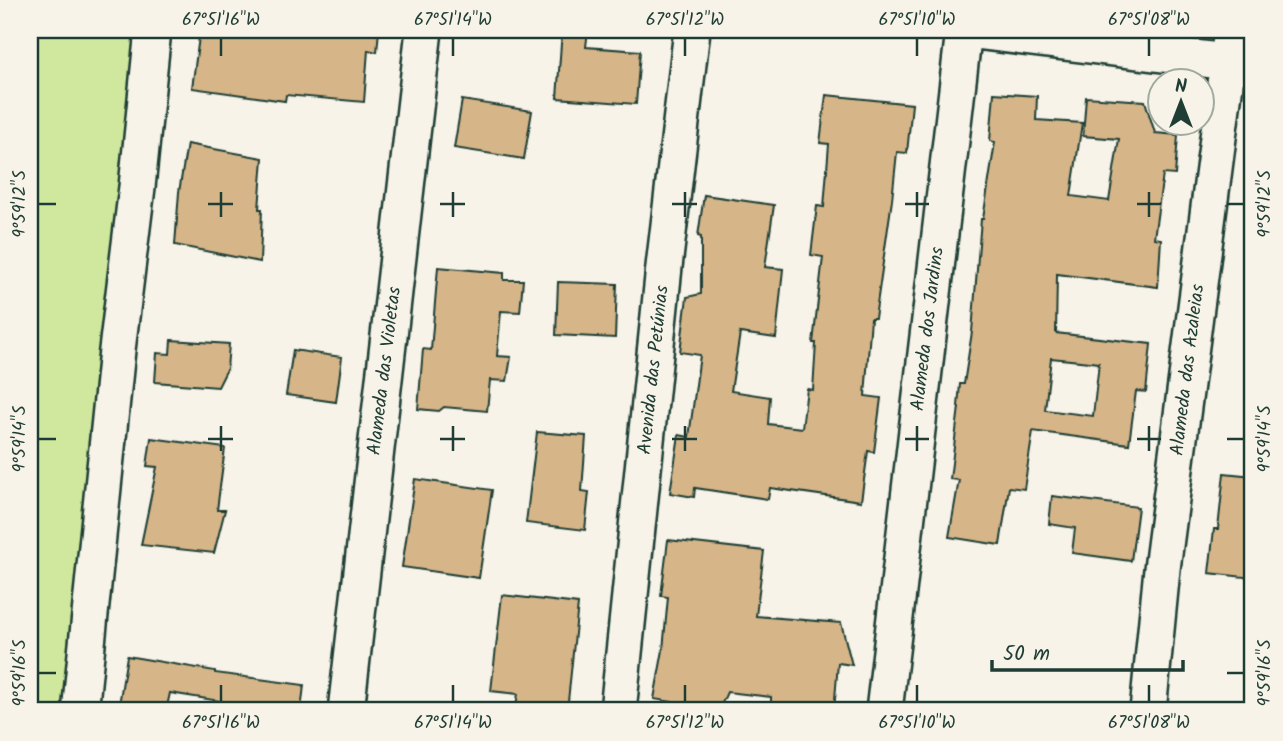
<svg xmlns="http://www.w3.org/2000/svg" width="1283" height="741" viewBox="0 0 1283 741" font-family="Kalam,sans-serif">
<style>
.green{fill:#d0e89e;stroke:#789269;stroke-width:2}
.building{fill:#d6b689;stroke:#1f3d34;stroke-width:2;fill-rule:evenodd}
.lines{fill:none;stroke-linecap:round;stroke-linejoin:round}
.minor-casing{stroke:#1f3d34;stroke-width:40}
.minor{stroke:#f7f3e8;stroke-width:35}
.ticks{fill:none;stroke:#1f3d34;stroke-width:2.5}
.labels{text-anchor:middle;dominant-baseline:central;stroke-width:5;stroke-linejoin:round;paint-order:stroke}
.street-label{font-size:19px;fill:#1f3d34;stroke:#f7f3e8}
.neatline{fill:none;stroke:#1f3d34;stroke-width:2.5}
.ticks-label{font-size:18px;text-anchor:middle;fill:#1f3d34}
</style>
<rect width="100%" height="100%" fill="#f7f3e8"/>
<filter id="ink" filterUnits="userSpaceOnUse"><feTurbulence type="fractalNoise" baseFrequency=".0143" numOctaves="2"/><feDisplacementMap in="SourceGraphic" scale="14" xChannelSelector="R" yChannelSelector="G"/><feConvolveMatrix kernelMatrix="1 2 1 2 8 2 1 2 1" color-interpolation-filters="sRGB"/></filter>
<g filter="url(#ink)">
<!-- green -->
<path class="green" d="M 30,30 L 145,30 L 73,711 L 30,711 Z"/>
<!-- building -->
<path class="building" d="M 207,30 L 379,30 L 377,52 L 368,50 L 364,102 L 286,95 L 285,101 L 192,88 L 199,37 L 206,37 Z
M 562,30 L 588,30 L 586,47 L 640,51 L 636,104 L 557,98 Z
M 994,93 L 1037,96 L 1036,120 L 1082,123 L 1071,196 L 1109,201 L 1119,139 L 1083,136 L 1086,97 L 1145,101 L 1155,133 L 1178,135 L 1175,175 L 1163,174 L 1154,238 L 1161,239 L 1158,287 L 1057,274 L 1056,333 L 1151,344 L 1146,392 L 1136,391 L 1129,444 L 1033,431 L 1024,489 L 1009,487 L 1000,545 L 949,537 L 959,480 L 950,479 L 959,407 L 958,406 L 960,384 L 964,384 L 972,332 L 981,219 L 983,219 L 995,142 L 990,141 ZM 1051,358 L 1099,363 L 1093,416 L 1045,410 Z
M 826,95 L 912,104 L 907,153 L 897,152 L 892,200 L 875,318 L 871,318 L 865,396 L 881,398 L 874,452 L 868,451 L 861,501 L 770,488 L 768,499 L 695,488 L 694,497 L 670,493 L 679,435 L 689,437 L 700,355 L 680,352 L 687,297 L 701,294 L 701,237 L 698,236 L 704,195 L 774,205 L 765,267 L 783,269 L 776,338 L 740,333 L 731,391 L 770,397 L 768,424 L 802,428 L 807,389 L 813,390 L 816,343 L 813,343 L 823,257 L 811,255 L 817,206 L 824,207 L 829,144 L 820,143 Z
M 462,100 L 532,111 L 524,159 L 454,148 Z
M 187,144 L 263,158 L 259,209 L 262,209 L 260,262 L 175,245 L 179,192 Z
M 438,267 L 504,273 L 504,280 L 523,280 L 520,312 L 501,311 L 497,356 L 511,357 L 507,381 L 490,380 L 487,411 L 444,407 L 439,411 L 418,409 L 423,349 L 431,350 Z
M 558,282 L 617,284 L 615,338 L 556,335 Z
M 171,340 L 229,344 L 227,369 L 218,387 L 155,382 L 157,353 L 170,354 Z
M 293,350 L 342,357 L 336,402 L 286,395 Z
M 537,432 L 586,436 L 582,491 L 589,492 L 585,530 L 526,523 Z
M 151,438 L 225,448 L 217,510 L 225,510 L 214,553 L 141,545 L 157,467 L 147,466 Z
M 1224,473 L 1253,476 L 1253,578 L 1209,573 L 1214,529 L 1218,529 Z
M 415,479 L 492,490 L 479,578 L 402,567 Z
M 1052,496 L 1138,507 L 1131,561 L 1072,553 L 1075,528 L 1049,524 Z
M 668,540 L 764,551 L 756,616 L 841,623 L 852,665 L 838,663 L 834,711 L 771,711 L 771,697 L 727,692 L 719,710 L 654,699 L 663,650 L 668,597 L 661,596 Z
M 502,595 L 578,604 L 567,711 L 515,711 L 518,694 L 491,691 Z
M 127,656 L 215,671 L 215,673 L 304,685 L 301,711 L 237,711 L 225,709 L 226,702 L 170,693 L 166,711 L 118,711 Z"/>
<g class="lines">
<defs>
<path id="minor" d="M 967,30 L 1228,62 L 1253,67
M 83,711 L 81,703 L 117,350 L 137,187 L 153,30
M 346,711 L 424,30
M 618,711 L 664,267 L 692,30
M 884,711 L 964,30
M 1148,711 L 1162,569 L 1232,30"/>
</defs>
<!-- minor casing -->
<use href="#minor" class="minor-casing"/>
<!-- minor -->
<use href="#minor" class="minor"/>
</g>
</g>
<!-- ticks -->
<path class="ticks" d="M 221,38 L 221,56M 453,38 L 453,56M 685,38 L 685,56M 917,38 L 917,56M 1149,38 L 1149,56M 221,192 L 221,217M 453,192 L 453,217M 685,192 L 685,217M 917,192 L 917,217M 1149,192 L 1149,217M 38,204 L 56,204M 208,204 L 233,204M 440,204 L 465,204M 672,204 L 697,204M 905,204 L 929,204M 1137,204 L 1161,204M 1227,204 L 1244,204M 221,426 L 221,451M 453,426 L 453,451M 685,426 L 685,451M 917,426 L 917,451M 1149,426 L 1149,451M 38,439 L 56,439M 208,439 L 233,439M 440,439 L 465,439M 672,439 L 697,439M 905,439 L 929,439M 1137,439 L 1161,439M 1227,439 L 1244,439M 38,673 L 56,673M 1227,673 L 1244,673M 221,685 L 221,702M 453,685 L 453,702M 685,685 L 685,702M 917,685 L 917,702M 1149,685 L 1149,702"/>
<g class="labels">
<!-- street labels -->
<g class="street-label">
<text transform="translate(928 329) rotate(-83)">Alameda dos Jardins</text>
<text transform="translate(654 370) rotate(-84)">Avenida das Petúnias</text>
<text transform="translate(1188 370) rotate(-83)">Alameda das Azaleias</text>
<text transform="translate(385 371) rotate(-83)">Alameda das Violetas</text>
</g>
</g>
<!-- margin -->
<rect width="1283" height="741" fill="none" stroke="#f7f3e8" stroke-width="77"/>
<!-- north arrow -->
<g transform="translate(1181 102)"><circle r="33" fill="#f7f3e8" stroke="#a1aaa0" stroke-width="2"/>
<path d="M0-5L12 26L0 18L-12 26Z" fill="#1f3d34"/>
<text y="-10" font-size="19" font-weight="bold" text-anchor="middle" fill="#1f3d34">N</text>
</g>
<!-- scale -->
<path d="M992 660v10h191v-10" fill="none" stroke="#1f3d34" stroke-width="3.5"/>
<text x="1003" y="660" font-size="21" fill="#1f3d34" stroke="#f7f3e8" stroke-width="5" paint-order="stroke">50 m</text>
<rect x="38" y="38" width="1206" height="664" class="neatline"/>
<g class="ticks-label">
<text x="221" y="25">67°51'16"W</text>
<text x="453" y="25">67°51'14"W</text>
<text x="685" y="25">67°51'12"W</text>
<text x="917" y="25">67°51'10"W</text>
<text x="1149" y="25">67°51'08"W</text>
<text transform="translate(19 204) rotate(-90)" y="6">9°59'12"S</text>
<text transform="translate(1264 204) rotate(-90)" y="6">9°59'12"S</text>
<text transform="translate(19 439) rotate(-90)" y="6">9°59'14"S</text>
<text transform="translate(1264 439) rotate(-90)" y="6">9°59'14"S</text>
<text transform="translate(19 673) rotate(-90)" y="6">9°59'16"S</text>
<text transform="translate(1264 673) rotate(-90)" y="6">9°59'16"S</text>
<text x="221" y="728">67°51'16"W</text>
<text x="453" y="728">67°51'14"W</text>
<text x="685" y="728">67°51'12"W</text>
<text x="917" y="728">67°51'10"W</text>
<text x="1149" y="728">67°51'08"W</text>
</g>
</svg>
